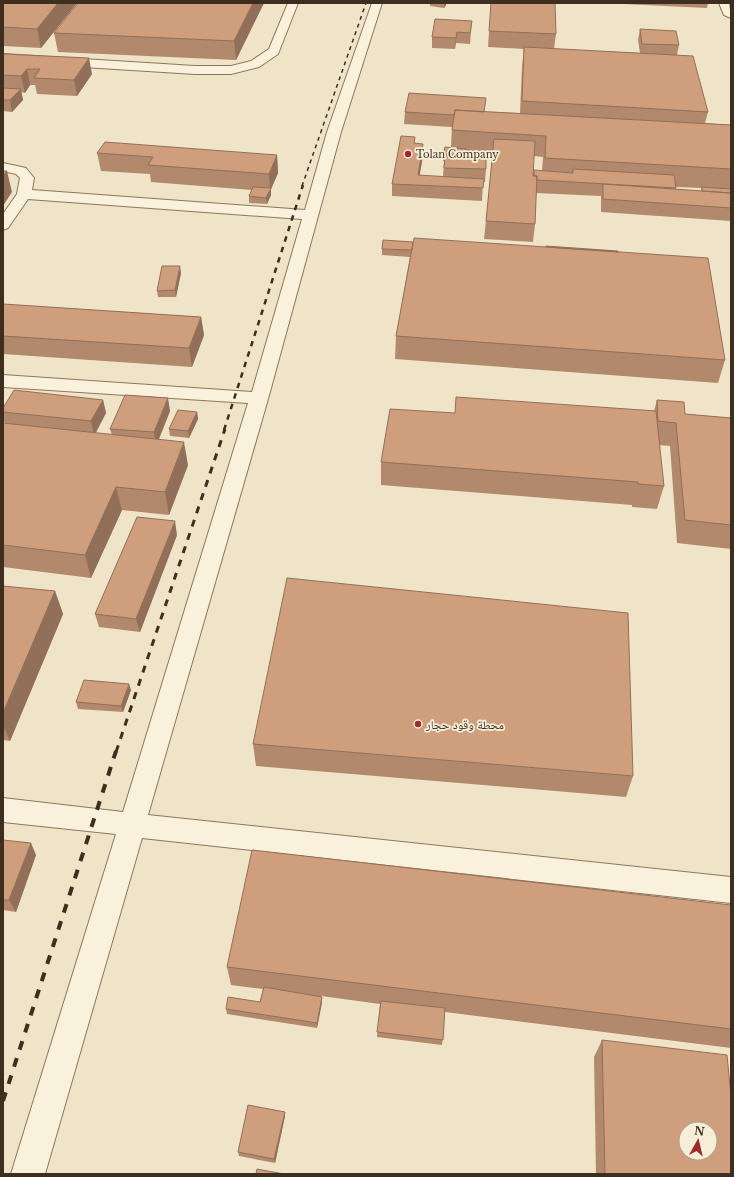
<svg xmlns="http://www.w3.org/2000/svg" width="734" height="1177" viewBox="0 0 734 1177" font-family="'Libre Baskerville','Noto Naskh Arabic',serif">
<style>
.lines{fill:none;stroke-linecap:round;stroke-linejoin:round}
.minor-casing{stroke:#8d765c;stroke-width:2}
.minor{fill:#faf1dc;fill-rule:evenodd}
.rail-far3{stroke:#3d2e20;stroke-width:1.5;stroke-dasharray:4 4;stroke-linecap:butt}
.rail-far2{stroke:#3d2e20;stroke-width:2.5;stroke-dasharray:5.5 5.5;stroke-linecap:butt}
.rail-far1{stroke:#3d2e20;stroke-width:3;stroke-dasharray:7 7;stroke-linecap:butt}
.rail{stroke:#3d2e20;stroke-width:4;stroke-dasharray:9 9;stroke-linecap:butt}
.wall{fill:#b2896c;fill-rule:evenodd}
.shaded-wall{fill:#916f58}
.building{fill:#cf9f7d;stroke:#916f58;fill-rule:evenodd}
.poi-dot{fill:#9e2a2b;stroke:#f7eed8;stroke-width:1.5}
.labels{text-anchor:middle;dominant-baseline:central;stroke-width:3.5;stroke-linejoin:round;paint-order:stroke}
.far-poi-label{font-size:10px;fill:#3d2e20;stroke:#f7eed8;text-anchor:start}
.poi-label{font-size:12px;fill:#3d2e20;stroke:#f7eed8;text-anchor:start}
</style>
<rect width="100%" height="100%" fill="#f0e4c8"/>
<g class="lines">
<defs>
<path id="minor" d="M 288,3 L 298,3 L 278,54 L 259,67 L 231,74 L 195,74 L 3,62 L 3,54 L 195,66 L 231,66 L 251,61 L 269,49 Z
M 372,3 L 382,3 L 341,132 L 268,399 L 148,815 L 731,877 L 731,903 L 142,838 L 45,1174 L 11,1174 L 116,834 L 3,822 L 3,798 L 123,812 L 248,403 L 3,387 L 3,375 L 252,392 L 302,219 L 28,199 L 8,228 L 3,230 L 3,214 L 17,194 L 20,178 L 16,174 L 3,171 L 3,163 L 26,168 L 34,178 L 32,190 L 305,210 L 327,132 Z
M 719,3 L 729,3 L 731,18 L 724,15 Z"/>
</defs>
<!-- minor casing -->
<use href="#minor" class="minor-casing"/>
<!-- minor -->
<use href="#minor" class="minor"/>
<!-- rail-far3 -->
<path class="rail-far3" d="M 302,186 L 366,3"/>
<!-- rail-far2 -->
<path class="rail-far2" d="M 224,430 L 303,185"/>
<!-- rail-far1 -->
<path class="rail-far1" d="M 116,752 L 225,429"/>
<!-- rail -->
<path class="rail" d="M 3,1101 L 116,751"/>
</g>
<!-- wall -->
<path class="wall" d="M 3,3 L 77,3 L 41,48 L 3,46 Z
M 264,3 L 236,60 L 58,52 L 54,33 Z
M 430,3 L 446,3 L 446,5 L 444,8 L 430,6 Z
M 491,3 L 556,34 L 554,49 L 640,53 L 638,40 L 640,29 L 679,45 L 677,55 L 708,112 L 705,123 L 731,125 L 731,221 L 601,212 L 601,196 L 536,193 L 535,224 L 533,242 L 484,239 L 493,154 L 466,152 L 465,158 L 486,169 L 485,182 L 483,182 L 482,201 L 392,196 L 392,184 L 415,137 L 414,143 L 423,156 L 419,176 L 443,177 L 444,161 L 443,161 L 443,154 L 451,147 L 452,127 L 404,124 L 405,112 L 485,112 L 520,113 L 522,67 L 524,49 L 488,47 ZM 534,156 L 543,157 L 542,171 L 533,173 ZM 676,187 L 701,188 L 701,191 L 676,189 Z
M 603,3 L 708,3 L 707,8 Z
M 472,21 L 470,44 L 456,43 L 455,49 L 432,48 L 432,37 Z
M 3,54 L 92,74 L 77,96 L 37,94 L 35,85 L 30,85 L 25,93 L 21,92 L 23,100 L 12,112 L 3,111 Z
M 97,153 L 277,155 L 278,173 L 271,189 L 271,195 L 267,204 L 249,203 L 249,196 L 252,190 L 151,182 L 150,174 L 101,171 Z
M 382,249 L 618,252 L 725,360 L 718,383 L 395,359 L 396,336 L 410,257 L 382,255 Z
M 181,273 L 176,297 L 158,297 L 157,291 Z
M 3,304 L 201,317 L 204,335 L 192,367 L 3,354 Z
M 103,400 L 106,413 L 96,433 L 112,435 L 110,429 L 170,411 L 159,439 L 188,465 L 169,515 L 122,510 L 91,578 L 3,567 L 3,423 L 5,423 L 3,419 L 3,408 Z
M 657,400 L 685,414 L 731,418 L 731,549 L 677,543 L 670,446 L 659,445 L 664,486 L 657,509 L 632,507 L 632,505 L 381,485 L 381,462 L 455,413 L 654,411 Z
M 197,412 L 198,419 L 189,438 L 170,436 L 169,429 Z
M 177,535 L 140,632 L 99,627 L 95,614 Z
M 3,586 L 55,591 L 63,614 L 10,741 L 3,740 Z
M 131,690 L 123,712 L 78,709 L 76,702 Z
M 253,744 L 633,776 L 626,797 L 256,766 Z
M 3,840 L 36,855 L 16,912 L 3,910 Z
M 731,905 L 731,1048 L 445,1012 L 442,1045 L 377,1037 L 380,1004 L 321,996 L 322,1002 L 317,1028 L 227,1014 L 226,1009 L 260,1002 L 263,989 L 231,985 L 227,967 Z
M 602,1040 L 731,1174 L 596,1174 L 594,1057 Z
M 285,1116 L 275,1163 L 239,1156 L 238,1152 Z"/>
<!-- shaded-wall -->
<path class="shaded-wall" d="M 58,3 L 77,3 L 41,48 L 37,29 Z
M 253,3 L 264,3 L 236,60 L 234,41 Z
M 444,3 L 446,3 L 446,5 L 444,8 Z
M 457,32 L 456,43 L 455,49 L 456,38 Z
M 89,58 L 92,74 L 77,96 L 74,80 Z
M 27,69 L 30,85 L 25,93 L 21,76 Z
M 21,89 L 23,100 L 12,112 L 10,100 Z
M 423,144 L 423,156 L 418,185 L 418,175 Z
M 277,155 L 278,173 L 271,189 L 271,195 L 267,204 L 266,198 L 270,190 L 269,174 Z
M 7,171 L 12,192 L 3,206 L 3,176 Z
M 180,266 L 181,273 L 176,297 L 175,290 Z
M 201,317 L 204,335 L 192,367 L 189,348 Z
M 168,398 L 170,411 L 156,446 L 154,432 Z
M 103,400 L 106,413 L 94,435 L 91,421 Z
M 197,412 L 198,419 L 189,438 L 188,431 Z
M 184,442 L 188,465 L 169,515 L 165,492 Z
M 116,487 L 122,510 L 91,578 L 85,555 Z
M 175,521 L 177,535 L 140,632 L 136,619 Z
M 55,591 L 63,614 L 10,741 L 3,725 L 3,713 Z
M 129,684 L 131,690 L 123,712 L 121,706 Z
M 31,843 L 36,855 L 16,912 L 9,900 Z
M 322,997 L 322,1002 L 317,1028 L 317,1023 Z
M 285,1112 L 285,1116 L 275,1163 L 274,1159 Z"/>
<!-- building -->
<path class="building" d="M 3,3 L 58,3 L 37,29 L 3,27 Z
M 78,3 L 253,3 L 234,41 L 54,33 Z
M 491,3 L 555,3 L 556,34 L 489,31 Z
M 435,19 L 472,21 L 470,33 L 457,32 L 456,38 L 432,37 Z
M 640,29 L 676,31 L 679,45 L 642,44 Z
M 524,47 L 693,56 L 708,112 L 522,101 Z
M 3,54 L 89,58 L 74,80 L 34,78 L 40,69 L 27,69 L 21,76 L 3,75 Z
M 3,88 L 21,89 L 10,100 L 3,100 Z
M 409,93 L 486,98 L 484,112 L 455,110 L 454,115 L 405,112 Z
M 455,110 L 731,125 L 731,169 L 545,158 L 546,136 L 452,130 Z
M 401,136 L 415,137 L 414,143 L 423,144 L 418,175 L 484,179 L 483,188 L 392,184 Z
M 494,139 L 535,141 L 533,176 L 537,176 L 535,224 L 486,221 Z
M 105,142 L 277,155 L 269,174 L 148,165 L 153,157 L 97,153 Z
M 445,147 L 466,149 L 464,156 L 443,154 Z
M 466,155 L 486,156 L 486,169 L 444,168 L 445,157 L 466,158 Z
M 573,169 L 674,175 L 676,188 L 537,180 L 537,176 L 534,176 L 534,170 L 573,173 Z
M 3,171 L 7,171 L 3,176 Z
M 603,184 L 731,193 L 731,208 L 603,199 Z
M 253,187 L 271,188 L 266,198 L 249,196 Z
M 702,187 L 731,189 L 731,193 L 702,191 Z
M 414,238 L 708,258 L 725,360 L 396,336 Z
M 383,240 L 413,242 L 412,250 L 382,249 Z
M 546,246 L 618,251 L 618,252 L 546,247 Z
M 162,266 L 180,266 L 175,290 L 157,291 Z
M 3,304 L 201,317 L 189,348 L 3,336 Z
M 14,390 L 103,400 L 91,421 L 3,412 L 3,408 Z
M 125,395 L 168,398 L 154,432 L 110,429 Z
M 456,397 L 656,411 L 664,486 L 638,484 L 638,482 L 381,462 L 390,409 L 455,413 Z
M 657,400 L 684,402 L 685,414 L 731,418 L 731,525 L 685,520 L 676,423 L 658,421 Z
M 178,410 L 197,412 L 188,431 L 169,429 Z
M 3,423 L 184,442 L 165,492 L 116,487 L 85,555 L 3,545 Z
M 137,517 L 175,521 L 136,619 L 95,614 Z
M 287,578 L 628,613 L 633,776 L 253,744 Z
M 3,586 L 55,591 L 3,713 Z
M 84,680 L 129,684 L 121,706 L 76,702 Z
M 3,840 L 31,843 L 9,900 L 3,900 Z
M 252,850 L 731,905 L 731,1029 L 227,967 Z
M 264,987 L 322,997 L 317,1023 L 226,1009 L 228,997 L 260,1002 Z
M 381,1001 L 445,1008 L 443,1040 L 377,1032 Z
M 602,1040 L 727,1055 L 731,1096 L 731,1174 L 605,1174 ZM 686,1129 L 710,1129 L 710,1153 L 686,1153 Z
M 248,1105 L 285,1112 L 274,1159 L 238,1152 Z
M 257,1169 L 284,1174 L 256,1174 Z"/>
<!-- markers -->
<g class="poi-dot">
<circle cx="408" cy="154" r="4"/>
<circle cx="418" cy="724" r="4"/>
</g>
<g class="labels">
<!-- far-poi labels -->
<g class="far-poi-label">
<text x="416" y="154">Tolan Company</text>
</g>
<!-- poi labels -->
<g class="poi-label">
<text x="426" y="724">محطة وقود حجار</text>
</g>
</g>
<!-- border -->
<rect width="734" height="1177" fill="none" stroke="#3d2e20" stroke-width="8"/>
<!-- north arrow -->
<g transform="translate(698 1141) rotate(8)"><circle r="19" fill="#f7eed8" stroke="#ada18e"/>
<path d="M0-3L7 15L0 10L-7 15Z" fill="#9e2a2b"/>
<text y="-6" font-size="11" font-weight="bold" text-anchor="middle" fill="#3d2e20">N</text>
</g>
</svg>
